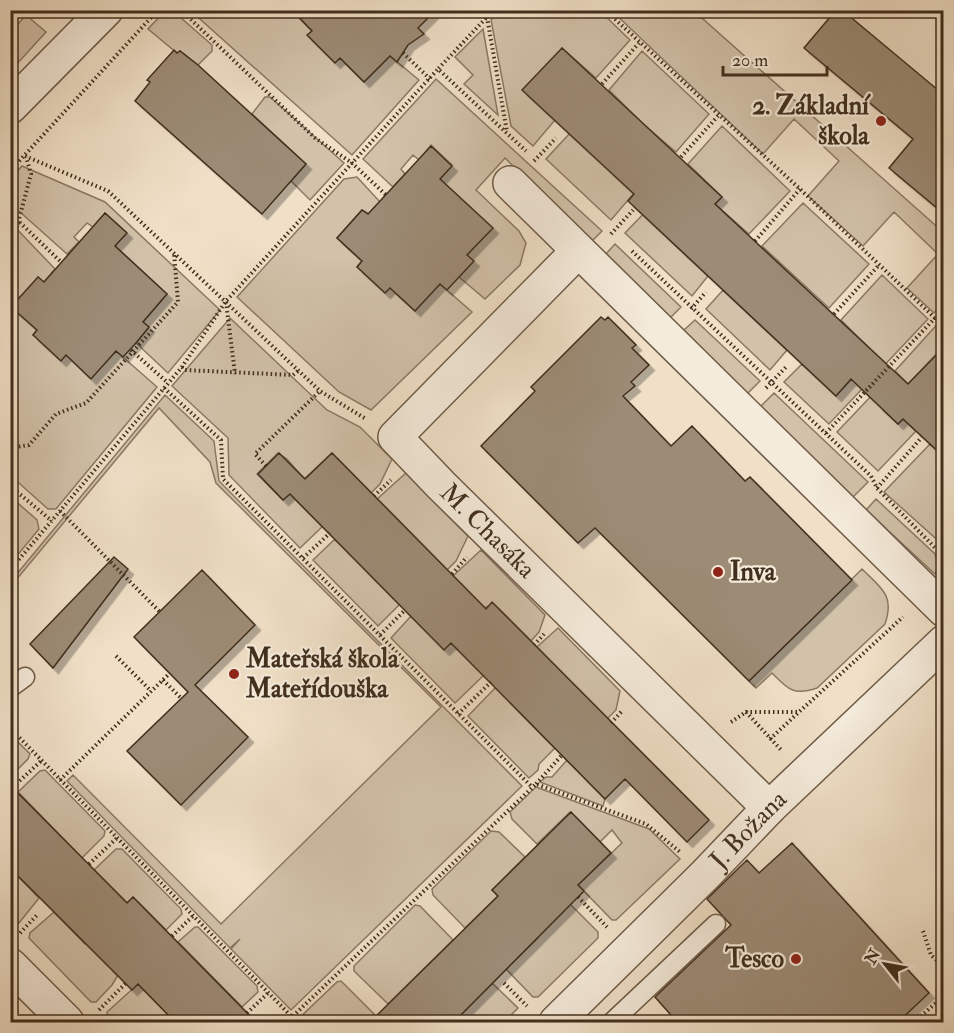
<svg xmlns="http://www.w3.org/2000/svg" width="954" height="1033" viewBox="0 0 954 1033" font-family="'IM FELL Double Pica',serif">
<style>
.green{fill:#d2c2aa;stroke:#8a7864;stroke-width:1.5}
.building{fill:#9c8b75;stroke:#412f1d;stroke-width:1.5;filter:url(#shadow)}
.lines{fill:none;stroke-linecap:round;stroke-linejoin:round}
.lane-casing{stroke:#6d5b48;stroke-width:21}
.street-casing{stroke:#6d5b48;stroke-width:36}
.path{stroke:#412f1d;stroke-width:4;stroke-dasharray:1.5 3;stroke-linecap:butt}
.lane{stroke:#f5ebdb;stroke-width:18}
.street{stroke:#f5ebdb;stroke-width:33}
.poi-dot{fill:#8f2418;stroke:#f5ebdb;stroke-width:2}
.labels{text-anchor:middle;dominant-baseline:central;stroke-width:4.5;stroke-linejoin:round;paint-order:stroke}
.poi-label{font-size:26px;font-weight:bold;fill:#412f1d;stroke:#f5ebdb;text-anchor:end}
.street-label{font-size:26px;fill:#412f1d;stroke:#f5ebdb}
</style>
<defs>
<filter id="shadow"><feDropShadow dx="5.5" dy="5.5" stdDeviation="0" flood-color="#0004"/></filter>
</defs>
<rect width="100%" height="100%" fill="#f0e0c7"/>
<filter id="stains"><feTurbulence type="fractalNoise" baseFrequency=".00333" numOctaves="4"/><feColorMatrix values="0 0 0 0 .2 0 0 0 0 .09 0 0 0 0 .02 0 0 0 .5 -.17"/></filter>
<radialGradient id="worn" r=".72"><stop offset=".6" stop-color="#630" stop-opacity="0"/><stop offset="1" stop-color="#630" stop-opacity=".3"/></radialGradient>
<!-- green -->
<path class="green" d="M 165,11 L 173,11 L 212,45 L 212,51 L 198,65 L 180,51 L 177,53 L 148,29 Z
M 191,11 L 292,11 L 312,31 L 308,35 L 340,58 L 364,82 L 390,56 L 419,80 L 352,155 Z
M 500,11 L 600,11 L 630,40 L 596,78 L 562,48 L 555,120 L 533,146 L 511,126 L 491,20 Z
M 612,11 L 694,11 L 943,232 L 943,303 L 934,313 L 907,288 L 938,254 L 894,212 L 863,246 L 808,196 L 839,161 L 794,119 L 763,154 Z
M 26,15 L 46,32 L 16,65 L 11,60 L 11,32 Z
M 483,29 L 498,115 L 464,84 L 473,75 L 455,57 Z
M 642,51 L 709,114 L 676,152 L 642,123 L 609,90 Z
M 436,79 L 602,231 L 591,242 L 505,158 L 476,190 L 519,231 L 526,243 L 520,265 L 485,299 L 459,277 L 473,261 L 467,255 L 492,228 L 440,179 L 452,165 L 431,145 L 419,160 L 413,155 L 401,169 L 405,174 L 393,187 L 363,159 Z
M 265,97 L 270,97 L 344,163 L 310,200 L 291,181 L 306,164 L 252,114 Z
M 722,126 L 790,191 L 749,234 L 715,204 L 722,197 L 688,164 Z
M 570,133 L 634,193 L 611,220 L 546,159 Z
M 22,166 L 105,202 L 220,310 L 168,373 L 136,343 L 149,327 L 143,322 L 167,294 L 115,246 L 126,232 L 105,213 L 93,227 L 87,223 L 74,237 L 79,242 L 67,254 L 11,204 L 10,179 Z
M 357,177 L 380,202 L 369,214 L 362,210 L 337,238 L 362,261 L 357,267 L 385,292 L 390,288 L 415,311 L 440,284 L 472,312 L 371,410 L 339,392 L 237,297 L 344,179 Z
M 803,203 L 869,264 L 829,308 L 762,246 Z
M 649,208 L 708,276 L 692,296 L 625,233 Z
M 11,223 L 55,269 L 44,282 L 38,277 L 37,330 L 33,335 L 66,355 L 91,378 L 116,351 L 157,387 L 56,509 L 48,509 L 11,476 Z
M 615,244 L 681,307 L 669,319 L 605,255 Z
M 882,275 L 928,319 L 829,424 L 784,382 L 802,364 L 836,396 L 875,354 L 841,320 Z
M 723,290 L 787,350 L 770,370 L 706,309 Z
M 230,318 L 327,410 L 360,427 L 392,459 L 380,484 L 371,493 L 332,453 L 304,479 L 287,459 L 278,453 L 257,474 L 283,500 L 290,494 L 323,526 L 300,548 L 229,475 L 228,438 L 172,386 Z
M 943,318 L 943,347 L 908,384 L 895,371 Z
M 695,320 L 760,381 L 747,394 L 683,331 Z
M 774,393 L 868,482 L 853,497 L 760,407 Z
M 874,393 L 884,411 L 898,424 L 903,419 L 916,431 L 878,471 L 837,432 Z
M 165,395 L 214,441 L 219,481 L 522,786 L 291,1010 L 231,949 L 240,939 L 230,948 L 67,781 L 73,775 L 221,924 L 441,707 L 216,483 L 210,462 L 159,408 L 11,586 L 11,581 Z
M 930,444 L 943,456 L 938,461 L 943,466 L 943,545 L 884,492 Z
M 406,473 L 468,536 L 456,561 L 447,570 L 377,499 Z
M 11,497 L 37,520 L 39,529 L 11,563 Z
M 876,499 L 935,554 L 938,565 L 935,574 L 866,510 Z
M 335,539 L 400,604 L 378,626 L 313,560 Z
M 481,550 L 545,615 L 539,632 L 531,641 L 493,603 L 485,608 L 453,576 Z
M 862,569 C 881,588 895,595 885,624 L 817,688 C 793,696 788,689 772,673 L 756,688 L 749,681 Z
M 411,616 L 444,649 L 451,643 L 484,675 L 455,703 L 391,638 Z
M 558,628 L 620,691 L 616,710 L 607,719 L 537,647 Z
M 496,687 L 555,748 L 539,764 L 538,770 L 529,778 L 468,716 Z
M 11,735 L 30,754 L 28,759 L 11,776 Z
M 567,760 L 605,799 L 603,806 L 540,782 L 546,777 L 552,777 Z
M 45,770 L 105,831 L 104,836 L 82,858 L 18,792 L 40,771 Z
M 536,787 L 649,829 L 680,859 L 616,920 L 612,920 L 578,885 L 622,843 L 612,830 L 600,842 L 570,812 L 537,844 L 512,819 L 510,812 Z
M 491,831 L 499,832 L 525,857 L 492,890 L 498,896 L 465,928 L 433,895 L 432,889 Z
M 116,849 L 122,849 L 181,909 L 182,914 L 166,930 L 133,897 L 127,903 L 94,870 Z
M 10,868 L 39,898 L 19,923 L 14,923 L 11,920 Z
M 565,899 L 598,932 L 598,938 L 538,997 L 533,997 L 506,969 L 539,937 L 533,930 Z
M 415,905 L 420,906 L 453,940 L 388,1004 L 354,971 L 354,966 Z
M 54,912 L 85,944 L 92,938 L 118,975 L 112,985 L 96,1002 L 91,1002 L 29,938 L 30,933 Z
M 195,927 L 198,927 L 257,986 L 258,992 L 242,1007 L 178,942 Z
M 341,981 L 376,1016 L 369,1022 L 295,1022 L 337,982 Z
M 492,983 L 518,1008 L 504,1022 L 452,1022 Z
M 138,984 L 176,1022 L 111,1022 L 107,1018 L 107,1012 Z"/>
<!-- building -->
<path class="building" d="M 292,10 L 436,10 L 418,28 L 424,34 L 408,45 L 397,62 L 390,56 L 364,82 L 340,58 L 335,63 L 307,35 L 312,31 Z
M 836,10 L 842,10 L 944,95 L 944,214 L 889,168 L 913,139 L 804,48 Z
M 562,48 L 722,197 L 715,204 L 908,384 L 944,347 L 944,457 L 903,419 L 898,424 L 851,379 L 836,396 L 628,201 L 634,194 L 522,90 Z
M 174,50 L 177,53 L 180,51 L 198,65 L 306,164 L 262,214 L 135,101 L 150,82 L 147,80 Z
M 431,146 L 452,166 L 440,179 L 493,228 L 467,255 L 474,261 L 447,290 L 440,284 L 415,311 L 390,288 L 385,293 L 357,267 L 362,261 L 337,238 L 362,210 L 368,214 Z
M 105,213 L 127,233 L 115,246 L 167,294 L 143,322 L 149,327 L 136,343 L 123,357 L 116,351 L 91,379 L 66,355 L 61,361 L 33,335 L 37,330 L 11,307 L 38,277 L 44,282 Z
M 601,317 L 605,320 L 608,317 L 636,345 L 632,348 L 649,365 L 631,382 L 635,386 L 623,396 L 671,446 L 692,426 L 745,481 L 750,477 L 852,580 L 749,681 L 595,528 L 578,543 L 481,446 L 535,391 L 531,387 Z
M 279,453 L 305,479 L 332,453 L 486,609 L 492,602 L 709,820 L 687,842 L 625,779 L 605,799 L 451,643 L 444,650 L 290,494 L 283,500 L 258,474 Z
M 114,557 L 128,569 L 53,668 L 30,644 Z
M 202,570 L 255,625 L 195,685 L 248,737 L 181,805 L 127,751 L 188,692 L 134,637 Z
M 10,785 L 127,903 L 133,897 L 257,1023 L 176,1023 L 138,984 L 132,990 L 10,868 Z
M 571,812 L 611,853 L 578,885 L 584,891 L 453,1023 L 369,1023 L 498,896 L 492,890 Z
M 792,843 L 929,993 L 897,1023 L 678,1023 L 655,997 L 731,925 L 707,899 L 747,860 L 759,873 Z"/>
<g class="lines">
<defs>
<path id="lane" d="M 10,688 L 25,677
M 612,1022 L 716,924"/>
<g id="street">
<path d="M 10,107 L 106,10"/>
<path d="M 510,183 L 944,610"/>
<path id="s1" d="M 578,251 L 395,437 L 441,485 L 769,808"/>
<path d="M 10,965 L 67,1022"/>
<path id="s2" d="M 556,1022 L 706,874 L 769,808 L 944,642"/>
</g>
</defs>
<!-- lane casing -->
<use href="#lane" class="lane-casing"/>
<!-- street casing -->
<use href="#street" class="street-casing"/>
<!-- path -->
<path class="path" d="M 181,10 L 315,138 L 352,163 L 386,195
M 489,10 L 487,17 L 438,69 L 526,151
M 605,10 L 800,189 L 935,318 L 944,310
M 759,15 L 763,10
M 487,17 L 507,132
M 10,22 L 21,10
M 403,53 L 430,79
M 602,84 L 639,43
M 25,156 L 108,191 L 320,391 L 366,419
M 681,157 L 718,116
M 534,161 L 556,138
M 10,171 L 158,10
M 10,213 L 61,262
M 611,234 L 633,210
M 755,241 L 800,189
M 632,251 L 871,476 L 877,488 L 944,557
M 10,253 L 31,174 L 26,157
M 226,302 L 235,374
M 691,309 L 706,292
M 834,314 L 879,265
M 131,350 L 168,383
M 182,367 L 185,370 L 293,375 L 298,371
M 164,388 L 221,440 L 223,479 L 532,787
M 766,388 L 786,367
M 826,433 L 935,318
M 10,448 L 29,445 L 56,414 L 86,403 L 178,302 L 174,253
M 266,466 L 255,454 L 320,391
M 10,486 L 52,521
M 877,488 L 922,437
M 374,496 L 391,480
M 60,511 L 160,612
M 303,558 L 330,533
M 10,570 L 182,367 L 226,301 L 438,69
M 452,574 L 467,557
M 380,635 L 405,610
M 534,645 L 544,634
M 116,656 L 151,691
M 163,680 L 181,698
M 746,712 L 782,751
M 458,714 L 491,682
M 731,722 L 746,712 L 799,712 L 903,617
M 611,723 L 623,710
M 10,728 L 292,1017 L 536,784 L 646,824 L 680,852
M 770,739 L 798,713
M 60,780 L 170,673
M 536,784 L 562,755
M 13,787 L 41,761
M 89,864 L 117,838
M 578,897 L 607,927
M 923,931 L 931,955 L 944,967
M 20,933 L 38,914
M 172,936 L 193,916
M 504,983 L 527,1006
M 99,1010 L 126,983
M 247,1013 L 268,993
M 287,1022 L 292,1017
M 914,1022 L 944,996"/>
<!-- lane -->
<use href="#lane" class="lane"/>
<!-- street -->
<use href="#street" class="street"/>
</g>
<!-- markers -->
<g class="poi-dot">
<circle cx="881" cy="121" r="6"/>
<circle cx="718" cy="572" r="6"/>
<circle cx="234" cy="674" r="6"/>
<circle cx="796" cy="959" r="6"/>
</g>
<g class="labels">
<!-- poi labels -->
<g class="poi-label">
<text x="869" y="106">2. Základní<tspan x="869" dy="30">škola</tspan></text>
<text x="730" y="572" text-anchor="start">Inva</text>
<text x="246" y="659" text-anchor="start">Mateřská škola<tspan x="246" dy="30">Mateřídouška</tspan></text>
<text x="784" y="959">Tesco</text>
</g>
<!-- street labels -->
<g class="street-label">
<text stroke="none"><textPath href="#s1" startOffset="393">M. Chasáka</textPath></text>
<text stroke="none"><textPath href="#s2" startOffset="272">J. Božana</textPath></text>
</g>
</g>
<!-- margin -->
<rect width="954" height="1033" fill="none" stroke="#f0e0c7" stroke-width="36"/>
<rect x="12" y="12" width="930" height="1009" fill="none" stroke="#412f1d" stroke-width="3"/>
<rect x="18" y="18" width="918" height="997" fill="none" stroke="#412f1d" stroke-width="1.5"/>
<!-- north arrow -->
<g transform="translate(885 964) rotate(301)" stroke="#f5ebdb" stroke-width="4.5" paint-order="stroke">
<path d="M0-4.5L10 22L0 15L-10 22Z" fill="#412f1d"/>
<text y="-9" font-size="16" font-weight="bold" text-anchor="middle" fill="#412f1d">N</text>
</g>
<!-- scale -->
<path d="M723 66v9h104v-9" fill="none" stroke="#412f1d" stroke-width="3"/>
<text x="732" y="66" font-size="18" fill="#412f1d" stroke="#f5ebdb" stroke-width="4.5" paint-order="stroke">20 m</text>
<rect width="100%" height="100%" filter="url(#stains)"/>
<rect width="100%" height="100%" fill="url(#worn)"/>
</svg>
